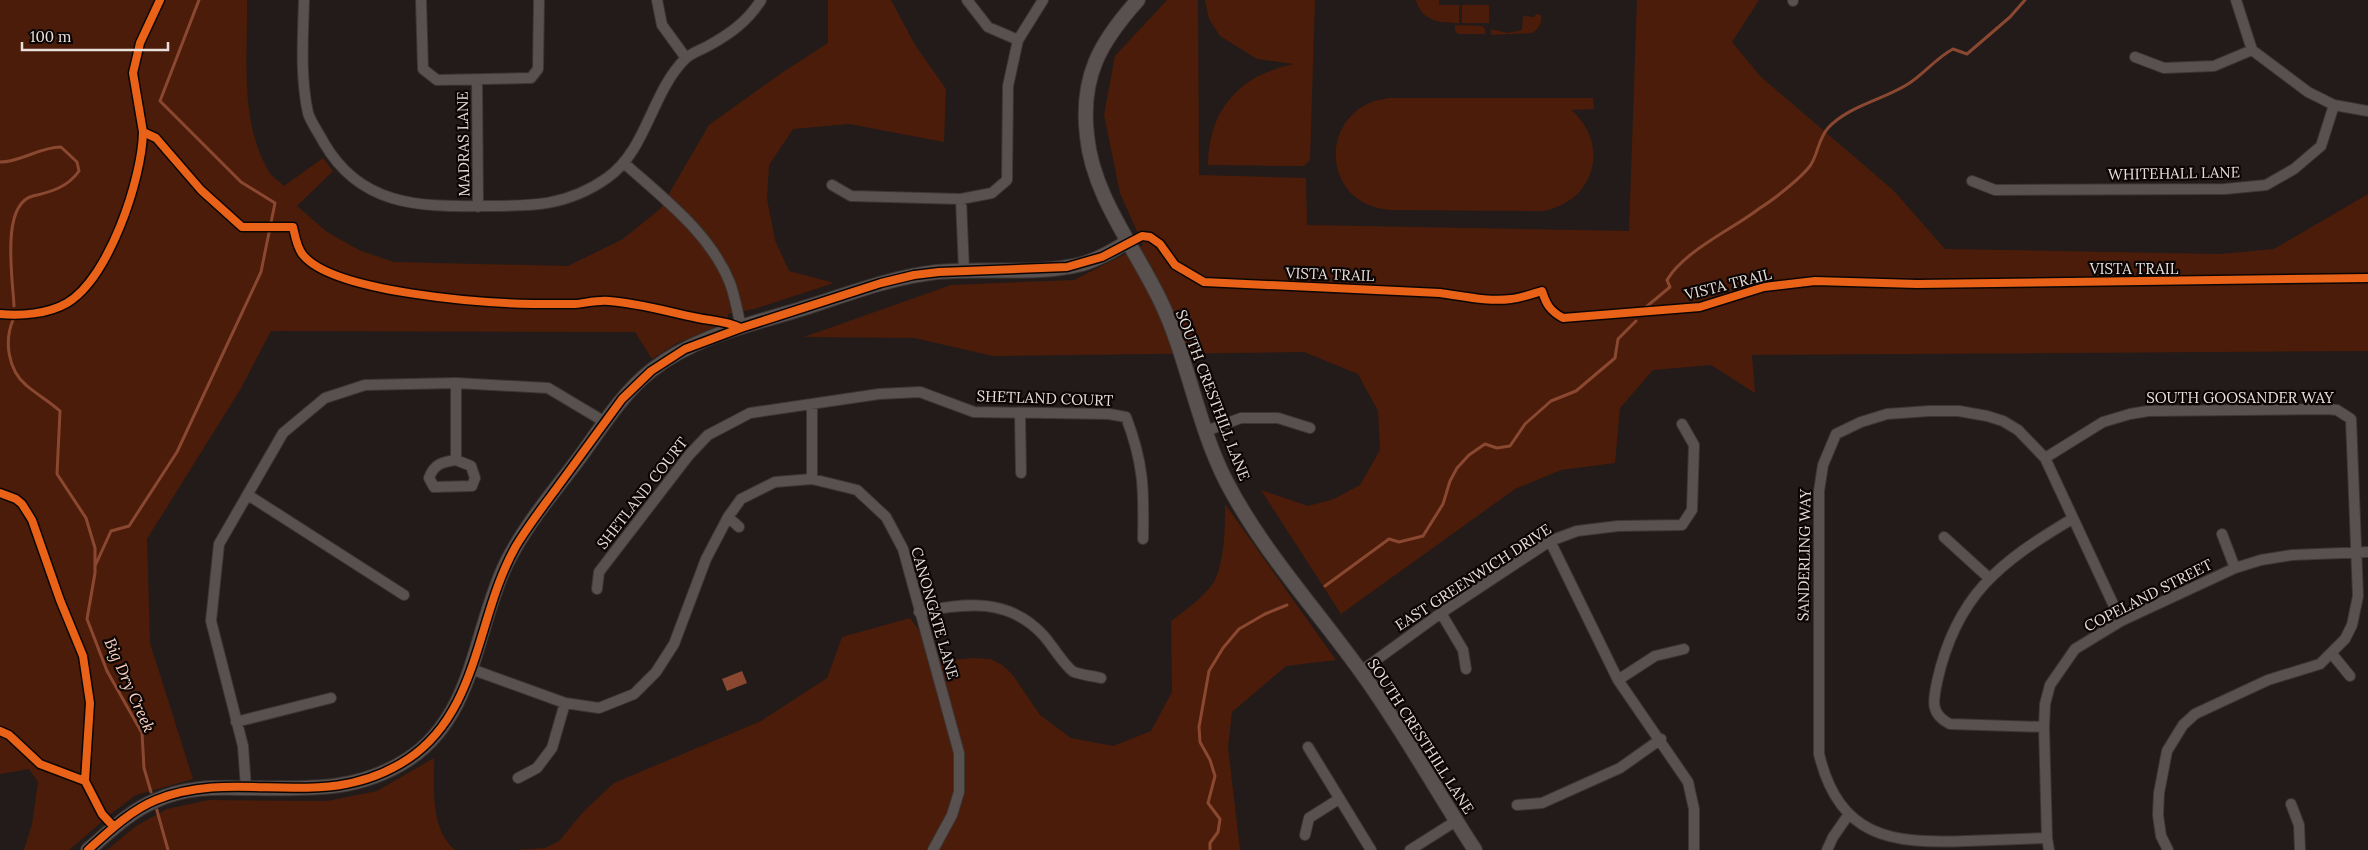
<svg xmlns="http://www.w3.org/2000/svg" width="2368" height="850" viewBox="0 0 2368 850" font-family="Lora,serif">
<style>
.green{fill:#4b1c09}
.water{fill:#8b4831}
.lines{fill:none;stroke-linecap:round;stroke-linejoin:round}
.stream{stroke:#8b4831;stroke-width:3}
.street-casing{stroke:#3b3634;stroke-width:12}
.secondary-casing{stroke:#3b3634;stroke-width:16}
.street{stroke:#585150;stroke-width:10}
.secondary{stroke:#585150;stroke-width:14}
.cycleway-casing{stroke:#0b0605;stroke-width:11}
.cycleway{stroke:#ea6118;stroke-width:8}
.labels{text-anchor:middle;dominant-baseline:central;stroke-width:4.5;stroke-linejoin:round;paint-order:stroke}
.street-label{font-size:15px;fill:#e9e0dc;stroke:#0b0605}
.water-label{font-size:16px;font-style:italic;fill:#fed3c3;stroke:#0b0605}
</style>
<rect width="100%" height="100%" fill="#221b19"/>
<!-- green -->
<path class="green" d="M 0,0 L 247,0 C 248,55 239,120 268,170 C 271,176 279,181 284,186 L 323,158 L 333,171 L 297,206 L 327,232 L 361,251 L 394,262 L 568,266 L 623,239 L 660,209 L 709,125 L 783,72 L 828,43 L 828,0 L 891,0 L 915,45 L 946,89 L 944,142 L 849,124 L 793,129 L 769,165 L 767,199 L 775,240 L 789,271 L 834,283 L 754,309 L 728,314 L 728,322 L 677,343 L 652,359 L 635,332 L 271,331 L 240,390 L 147,539 L 150,643 L 193,779 L 136,795 L 112,813 L 69,850 L 24,850 L 32,824 L 38,782 L 29,769 L 0,774 Z
M 1167,0 L 1198,0 L 1199,175 L 1306,178 L 1307,225 L 1629,231 L 1637,0 L 1759,0 L 1732,42 L 1761,77 L 1893,190 L 1945,249 L 2220,254 L 2274,249 L 2368,194 L 2368,351 L 1752,355 L 1755,393 L 1711,365 L 1653,370 L 1620,408 L 1615,463 L 1561,470 L 1515,489 L 1341,614 L 1261,490 L 1308,506 L 1334,499 L 1360,485 L 1380,450 L 1378,411 L 1358,374 L 1304,352 L 993,356 L 914,338 L 804,337 L 951,285 L 1074,280 L 1143,245 L 1120,193 L 1104,115 L 1115,56 Z
M 1205,0 L 1315,0 L 1310,160 L 1304,166 L 1208,165 C 1209,108 1240,75 1294,64 L 1257,59 L 1220,36 L 1209,19 Z
M 1416,0 L 1439,0 L 1439,5 L 1459,5 L 1459,23 C 1439,23 1422,21 1416,0 Z
M 1462,5 L 1489,5 L 1489,23 L 1462,23 Z
M 1536,14 L 1541,15 C 1543,23 1538,29 1532,33 L 1491,35 L 1491,29 L 1508,33 L 1522,30 L 1523,16 L 1534,17 Z
M 1455,25 L 1482,26 L 1485,29 L 1485,34 L 1458,34 L 1455,31 Z
M 1390,98 L 1593,98 L 1594,109 L 1571,110 C 1611,144 1595,202 1543,211 L 1391,210 C 1318,206 1317,105 1390,98 Z
M 1225,504 L 1336,660 L 1286,666 L 1232,712 L 1228,747 L 1240,850 L 515,850 L 545,848 L 559,841 L 584,811 L 614,783 L 761,721 L 827,678 L 842,637 L 910,618 L 942,661 L 973,658 L 991,659 L 1002,665 L 1012,674 L 1040,715 L 1071,738 L 1113,746 L 1151,731 L 1172,692 L 1171,621 C 1185,611 1209,593 1216,578 C 1225,555 1225,528 1225,504 Z
M 434,758 C 434,788 430,829 455,850 L 107,850 L 136,826 L 167,809 L 209,800 L 327,801 L 377,791 Z"/>
<!-- water -->
<path class="water" d="M 742,671 L 747,683 L 727,691 L 722,679 Z"/>
<g class="lines">
<!-- stream -->
<path class="stream" d="M 0,162 C 22,162 39,147 61,147 L 77,162 L 79,171 C 68,187 51,192 33,196 C 0,204 13,280 14,306
M 1646,307 L 1670,287 L 1667,280 C 1685,250 1733,229 1760,208 C 1773,200 1801,178 1810,166 C 1818,155 1818,139 1828,128 C 1848,106 1883,100 1908,84 C 1924,74 1936,58 1953,49 L 1967,54 L 2010,17 L 2025,0
M 13,320 C 4,341 8,370 26,385 C 36,394 49,401 60,411 L 57,474 L 86,518 L 95,548 L 95,573 L 87,619 L 107,671 L 142,733 L 144,768 L 151,792
M 95,566 L 111,531 L 129,526 L 177,452 L 261,272 L 275,203 L 241,182 L 160,101 L 199,0
M 1325,586 L 1389,539 L 1399,542 L 1423,536 L 1443,504 L 1450,481 L 1457,468 L 1469,455 L 1485,444 L 1497,448 L 1510,446 L 1525,424 L 1551,401 L 1576,391 L 1615,358 L 1618,339 L 1636,321
M 156,807 L 168,850
M 1210,850 L 1210,843 L 1218,832 L 1220,819 L 1208,803 L 1215,776 L 1210,760 L 1200,742 L 1199,727 L 1209,671 L 1223,648 L 1239,629 L 1265,614 L 1287,605"/>
<defs>
<path id="street" d="M 304,0 C 303,38 300,76 308,113 C 311,123 319,133 324,143 C 360,205 417,207 482,206 C 530,206 566,207 607,178 C 647,150 651,93 685,59 C 691,53 701,50 708,46 C 730,34 748,21 761,0
M 421,0 L 423,69 L 437,80 L 531,78 L 538,69 L 539,0
M 657,0 L 662,25 L 686,58
M 967,0 L 988,27 L 1018,40
M 2236,0 L 2252,50 L 2308,92 L 2334,105 L 2368,111
M 1793,1 L 1793,0
M 2135,57 L 2164,68 L 2214,66 L 2252,50
M 477,81 L 478,207
M 624,163 C 663,198 710,233 730,283 C 735,297 738,313 741,328
M 1972,181 L 1995,190 L 2225,189 L 2266,185 L 2294,169 L 2321,146 L 2334,105
M 832,185 L 851,196 L 961,199 L 992,193 L 1007,180 L 1008,86 L 1018,40 L 1043,0
M 961,199 L 964,271
M 456,383 L 456,460 C 442,462 434,464 429,478 L 434,487 L 472,486 L 475,478 L 471,466 L 456,460
M 812,405 L 812,479
M 1020,414 L 1021,473
M 1206,431 L 1241,418 L 1278,418 L 1310,428
M 2045,458 L 2103,422 L 2130,414 L 2148,411 L 2328,409 L 2337,410 L 2351,419 L 2358,596 L 2352,625 L 2345,639 L 2320,664 L 2268,680 L 2195,714 L 2183,725 L 2167,751 L 2159,793 L 2158,815 L 2161,836 L 2168,850
M 248,495 L 404,595
M 728,517 L 739,527
M 2222,534 L 2235,568
M 1944,537 L 1989,578
M 1550,541 L 1618,680 L 1688,782 L 1694,809 L 1694,850
M 597,589 L 599,572 L 689,455 L 708,435 L 750,413 L 879,394 L 920,392 L 974,412 L 1109,414 L 1126,417 C 1144,464 1144,490 1143,539
M 919,612 C 965,603 1009,597 1044,636 C 1052,645 1066,668 1074,672 C 1082,675 1093,676 1101,678
M 1441,613 L 1463,650 L 1466,669
M 2332,654 L 2350,676
M 471,669 L 565,703 L 599,708 L 634,694 L 656,672 L 674,644 L 706,559 L 728,517 L 741,499 L 775,482 L 812,479 L 857,490 L 886,517 L 903,549 L 959,753 L 959,792 L 952,815 L 933,850
M 1361,671 L 1441,613 L 1550,541 L 1577,531 L 1618,526 L 1682,525 L 1692,510 L 1694,445 L 1682,424
M 1618,680 L 1655,656 L 1684,649
M 236,722 L 331,698
M 2044,727 L 1950,724 C 1930,714 1933,701 1937,682 C 1956,595 2000,562 2072,519
M 1308,747 L 1371,850
M 518,778 L 537,768 L 552,748 L 565,703
M 246,788 L 243,746 L 211,621 L 219,544 L 283,433 L 325,398 L 365,385 L 456,383 L 548,388 L 605,422
M 2291,804 L 2299,825 L 2300,850
M 1517,805 L 1542,803 L 1620,768 L 1661,739
M 1305,835 L 1309,818 L 1339,799
M 2047,838 C 2020,839 1993,840 1966,841 C 1890,844 1839,837 1819,754 L 1819,491 L 1823,465 L 1836,434 L 1861,422 L 1887,414 L 1929,411 L 1959,411 L 1987,416 L 2003,421 L 2018,430 L 2045,458 L 2121,621
M 1410,850 L 1456,821
M 1827,850 L 1833,837 L 1849,814
M 2049,850 L 2047,838 L 2044,727 L 2045,704 L 2050,685 L 2075,649 L 2121,621 L 2235,568 L 2261,560 L 2292,555 L 2368,552"/>
<path id="secondary" d="M 1138,0 C 1100,42 1080,77 1087,136 C 1093,196 1134,246 1160,300 C 1188,358 1197,425 1227,483 C 1262,550 1315,608 1359,669 C 1401,726 1436,791 1475,850
M 88,850 C 109,832 131,810 157,800 C 183,788 213,787 241,788 C 301,788 354,794 407,760 C 475,716 474,631 506,564 C 524,527 552,494 577,461 C 600,430 621,394 652,370 C 695,336 753,324 804,308 C 848,294 892,277 937,272 C 985,267 1035,276 1082,264 C 1099,259 1114,250 1129,241"/>
</defs>
<!-- street casing -->
<use href="#street" class="street-casing"/>
<!-- secondary casing -->
<use href="#secondary" class="secondary-casing"/>
<!-- street -->
<use href="#street" class="street"/>
<!-- secondary -->
<use href="#secondary" class="secondary"/>
<defs>
<path id="cycleway" d="M 160,0 L 140,43 L 133,73 L 143,132 L 156,138 L 201,190 L 242,227 L 293,227 C 295,236 297,248 303,255 C 334,293 484,303 533,304 C 547,304 561,304 575,304 C 586,303 597,300 609,301 C 639,303 668,312 698,318 C 714,321 726,321 741,328
M 0,314 C 21,316 48,314 67,303 C 109,278 142,179 143,132
M 0,493 L 16,499 L 22,504 L 32,520 L 60,600 L 83,656 L 90,703 L 85,781 L 102,814 L 114,827
M 0,731 L 9,735 L 40,764 L 85,781
M 88,850 C 108,832 131,810 156,800 C 240,766 324,815 408,759 C 480,711 476,616 516,546 C 528,526 542,508 556,489 C 578,459 600,429 622,399 L 651,371 L 685,349 L 741,328 L 881,283 L 914,275 L 939,272 L 1067,267 L 1102,257 L 1142,236 L 1150,237 L 1160,244 L 1175,265 L 1204,282 L 1440,293 C 1463,296 1488,302 1511,299 C 1521,298 1532,294 1542,291 C 1546,304 1550,311 1563,318 L 1700,307 L 1764,287 L 1815,281 L 1917,284 L 2368,278"/>
</defs>
<!-- cycleway casing -->
<use href="#cycleway" class="cycleway-casing"/>
<!-- cycleway -->
<use href="#cycleway" class="cycleway"/>
</g>
<g class="labels">
<!-- street labels -->
<g class="street-label">
<text transform="translate(463 144) rotate(-91)">MADRAS LANE</text>
<text transform="translate(2174 173) rotate(-1)">WHITEHALL LANE</text>
<text x="2134" y="268">VISTA TRAIL</text>
<text transform="translate(1330 274) rotate(2)">VISTA TRAIL</text>
<text transform="translate(1728 284) rotate(-14)">VISTA TRAIL</text>
<text transform="translate(1213 395) rotate(69)">SOUTH CRESTHILL LANE</text>
<text x="2240" y="397">SOUTH GOOSANDER WAY</text>
<text transform="translate(1045 398) rotate(2)">SHETLAND COURT</text>
<text transform="translate(642 493) rotate(-52)">SHETLAND COURT</text>
<text transform="translate(1804 555) rotate(-89)">SANDERLING WAY</text>
<text transform="translate(1473 577) rotate(-33)">EAST GREENWICH DRIVE</text>
<text transform="translate(2148 595) rotate(-27)">COPELAND STREET</text>
<text transform="translate(935 613) rotate(74)">CANONGATE LANE</text>
<text transform="translate(1421 736) rotate(57)">SOUTH CRESTHILL LANE</text>
</g>
<!-- water labels -->
<g class="water-label">
<text transform="translate(130 685) rotate(66)">Big Dry Creek</text>
</g>
</g>
<!-- scale -->
<path d="M22 42v8h146v-8" fill="none" stroke="#e9e0dc" stroke-width="2.5"/>
<text x="30" y="42" font-size="15" fill="#e9e0dc" stroke="#0b0605" stroke-width="4" paint-order="stroke">100 m</text>
</svg>
